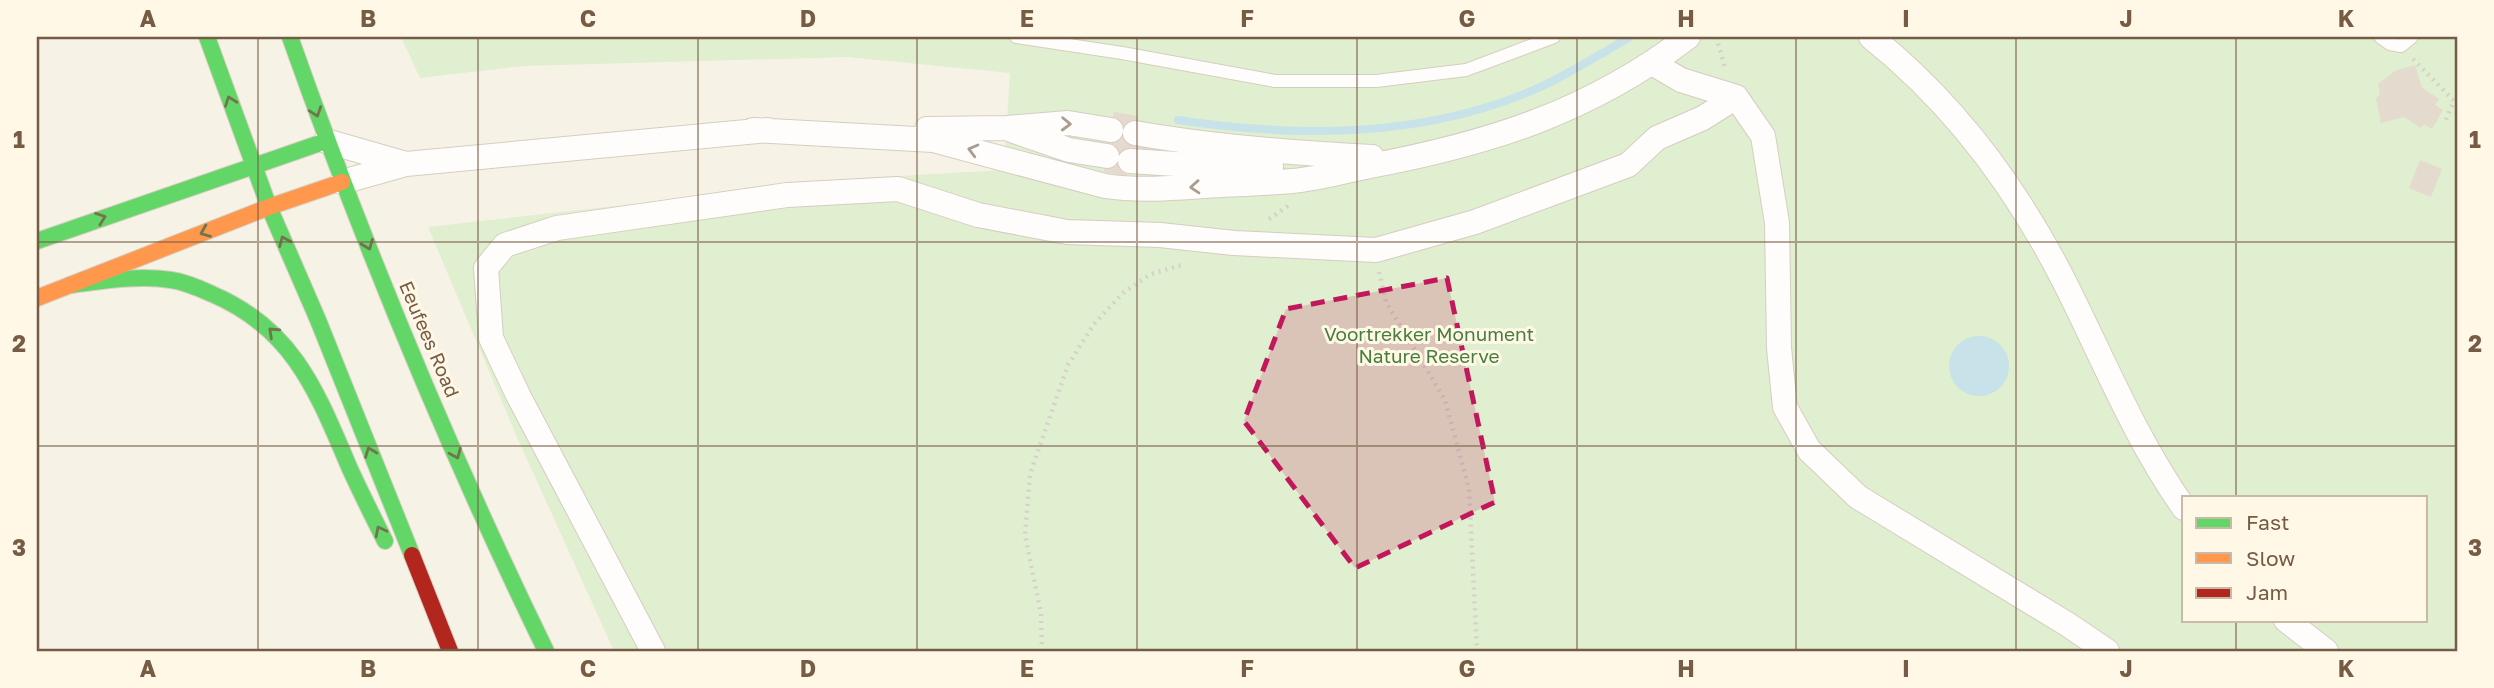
<svg xmlns="http://www.w3.org/2000/svg" width="2494" height="688" viewBox="0 0 2494 688" font-family="'Golos Text',sans-serif">
<style>
.green{fill:#dfefcf;fill-rule:evenodd}
.water{fill:#c7e2e8}
.lines{fill:none;stroke-linecap:round;stroke-linejoin:round}
.stream{stroke:#c7e2e8;stroke-width:8}
.building{fill:#e4dacd}
.lane-casing{stroke:#d6cdc2;stroke-width:14}
.street-casing{stroke:#d6cdc2;stroke-width:26}
.fast-casing{stroke:#d7cec3;stroke-width:18}
.slow-casing{stroke:#d7cec3;stroke-width:18}
.jam-casing{stroke:#d7cec3;stroke-width:18}
.path{stroke:#d8d0c8;stroke-width:4.5;stroke-dasharray:2 5;stroke-linecap:butt}
.lane{stroke:#fefdfb;stroke-width:12}
.street{stroke:#fefdfb;stroke-width:24}
.fast{stroke:#63d668;stroke-width:16}
.slow{stroke:#ff974d;stroke-width:16}
.jam{stroke:#b3261e;stroke-width:16}
.oneway{stroke:#72744c}
.oneway2{stroke:#ac9c8e}
.marked{fill:#c2185b;fill-opacity:0.2;stroke:#c2185b;stroke-width:5;stroke-dasharray:14 9;stroke-linejoin:round}
.grid{fill:none;stroke:#765c45;stroke-width:2;stroke-opacity:0.55}
.labels{text-anchor:middle;dominant-baseline:central;stroke-width:6;stroke-linejoin:round;paint-order:stroke}
.park-label{font-size:19px;fill:#487e3c;stroke:#fff8e7}
.street-label{font-size:19px;fill:#765c45;stroke:#fff8e7}
.neatline{fill:none;stroke:#765c45;stroke-width:2.5}
.grid-label{font-size:23px;text-anchor:middle;font-weight:bold;fill:#765c45}
</style>
<rect width="100%" height="100%" fill="#f7f2e6"/>
<!-- green -->
<path class="green" d="M 401,37 L 2457,37 L 2457,651 L 614,651 L 516,435 L 428,227 L 863,178 L 1004,170 L 1010,73 L 848,57 L 523,66 L 420,78 ZM 2184,497 L 2426,497 L 2426,620 L 2184,620 Z"/>
<!-- water -->
<path class="water" d="M1949 366a30 30 0 1 1 60 0a30 30 0 1 1-60 0Z"/>
<g class="lines">
<!-- stream -->
<path class="stream" d="M 1178,120 C 1298,138 1423,138 1536,89 C 1569,74 1599,55 1630,37"/>
</g>
<!-- building -->
<path class="building" d="M 2415,65 L 2422,88 L 2439,99 L 2435,105 L 2443,110 L 2432,129 L 2424,124 L 2421,128 L 2404,117 L 2381,123 L 2376,99 L 2380,94 L 2378,84 L 2395,71 Z
M 1114,112 L 1138,116 L 1133,141 L 1151,144 L 1149,156 L 1131,153 L 1127,176 L 1104,172 Z
M 2420,160 L 2442,169 L 2431,197 L 2409,188 Z"/>
<g class="lines">
<defs>
<path id="lane" d="M 1016,37 L 1122,53 L 1275,81 L 1376,81 L 1466,70 L 1554,37
M 2380,37 L 2390,44 L 2401,46 L 2412,37"/>
<path id="street" d="M 1871,37 C 1955,104 2019,191 2067,287 C 2104,361 2136,440 2184,508
M 1652,63 L 1681,80 L 1736,97 L 1763,136 L 1777,223 L 1779,348 L 1785,407 L 1809,450 L 1858,497 L 2067,624 L 2107,651
M 927,129 L 1007,128 L 1068,123 L 1111,130
M 753,130 L 933,140 L 1105,186 C 1144,192 1183,187 1222,185 C 1245,184 1269,183 1292,181 C 1318,179 1344,171 1370,166 C 1491,143 1589,112 1688,37
M 1011,130 L 1069,150 L 1107,156
M 1135,133 C 1214,147 1292,153 1372,157
M 326,141 L 406,164
M 1130,161 L 1222,167 L 1271,167
M 342,182 L 406,164 L 768,130
M 2286,620 L 2326,651
M 653,651 L 518,395 L 491,338 L 486,268 L 505,245 L 557,228 L 787,195 L 898,189 L 978,215 L 1067,232 L 1160,235 L 1234,243 L 1376,250 L 1475,222 L 1628,165 L 1657,138 L 1703,118 L 1736,97"/>
<path id="fast" d="M 207,37 L 269,207 L 318,320 L 412,555
M 290,37 C 364,246 449,452 546,651
M 37,241 L 326,141
M 70,285 C 103,281 138,275 171,280 C 185,282 199,288 212,294 C 294,329 317,392 350,469 C 361,493 373,517 385,541"/>
<path id="slow" d="M 37,298 L 269,207 L 342,182"/>
<path id="jam" d="M 412,555 L 450,651"/>
</defs>
<!-- lane casing -->
<use href="#lane" class="lane-casing"/>
<!-- street casing -->
<use href="#street" class="street-casing"/>
<!-- fast casing -->
<use href="#fast" class="fast-casing"/>
<!-- slow casing -->
<use href="#slow" class="slow-casing"/>
<!-- jam casing -->
<use href="#jam" class="jam-casing"/>
<!-- path -->
<path class="path" d="M 1716,37 L 1725,67
M 2413,59 L 2454,101 L 2444,124
M 1269,219 L 1288,206
M 1379,272 L 1386,302 L 1445,400 L 1469,489 L 1477,651
M 1042,651 L 1041,614 L 1025,535 L 1030,474 L 1068,365 L 1094,324 L 1124,292 L 1151,274 L 1185,264"/>
<!-- lane -->
<use href="#lane" class="lane"/>
<!-- street -->
<use href="#street" class="street"/>
<!-- fast -->
<use href="#fast" class="fast"/>
<!-- slow -->
<use href="#slow" class="slow"/>
<!-- jam -->
<use href="#jam" class="jam"/>
</g>
<!-- one-way arrows -->
<defs><path id="oneway-chevron" d="M-2-3.5L2.5 0L-2 3.5" fill="none" stroke-width="1.6" stroke-linecap="round" stroke-linejoin="round" transform="scale(1.75)"/></defs>
<g class="oneway">
<use href="#oneway-chevron" transform="translate(230 101) rotate(-110)"/>
<use href="#oneway-chevron" transform="translate(316 112) rotate(71)"/>
<use href="#oneway-chevron" transform="translate(101 218) rotate(-20)"/>
<use href="#oneway-chevron" transform="translate(205 232) rotate(158)"/>
<use href="#oneway-chevron" transform="translate(284 241) rotate(-113)"/>
<use href="#oneway-chevron" transform="translate(368 245) rotate(68)"/>
<use href="#oneway-chevron" transform="translate(273 332) rotate(-137)"/>
<use href="#oneway-chevron" transform="translate(370 452) rotate(-111)"/>
<use href="#oneway-chevron" transform="translate(456 454) rotate(67)"/>
<use href="#oneway-chevron" transform="translate(380 531) rotate(-117)"/>
</g>
<g class="oneway2">
<use href="#oneway-chevron" transform="translate(1066 124) rotate(2)"/>
<use href="#oneway-chevron" transform="translate(973 150) rotate(-165)"/>
<use href="#oneway-chevron" transform="translate(1195 187) rotate(176)"/>
</g>
<!-- marked area -->
<path class="marked" d="M 1447,278 L 1495,502 L 1355,568 L 1244,421 L 1286,309 Z"/>
<!-- grid -->
<path class="grid" d="M 258,37 L 258,651M 478,37 L 478,651M 698,37 L 698,651M 917,37 L 917,651M 1137,37 L 1137,651M 1357,37 L 1357,651M 1577,37 L 1577,651M 1796,37 L 1796,651M 2016,37 L 2016,651M 2236,37 L 2236,497M 37,242 L 2457,242M 37,446 L 2457,446M 2236,620 L 2236,651"/>
<g class="labels">
<!-- park labels -->
<g class="park-label">
<text x="1429" y="333">Voortrekker Monument<tspan x="1429" dy="22">Nature Reserve</tspan></text>
</g>
<!-- street labels -->
<g class="street-label">
<text transform="translate(430 339) rotate(67)">Eeufees Road</text>
</g>
</g>
<!-- border -->
<rect width="2494" height="688" fill="none" stroke="#fff8e7" stroke-width="77"/>
<!-- legend -->
<rect x="2182" y="496" width="245" height="126" fill="#fff8e7" stroke="#c8baa6" stroke-width="2"/>
<rect x="2196" y="518" width="35" height="10" fill="#63d668" stroke="#c8baa6" stroke-width="2"/>
<text x="2246" y="530" font-size="21" fill="#765c45">Fast</text>
<rect x="2196" y="553" width="35" height="10" fill="#ff974d" stroke="#c8baa6" stroke-width="2"/>
<text x="2246" y="566" font-size="21" fill="#765c45">Slow</text>
<rect x="2196" y="588" width="35" height="10" fill="#b3261e" stroke="#c8baa6" stroke-width="2"/>
<text x="2246" y="600" font-size="21" fill="#765c45">Jam</text>
<rect x="38" y="38" width="2418" height="612" class="neatline"/>
<g class="grid-label">
<text x="148" y="27">A</text>
<text x="368" y="27">B</text>
<text x="588" y="27">C</text>
<text x="808" y="27">D</text>
<text x="1027" y="27">E</text>
<text x="1247" y="27">F</text>
<text x="1467" y="27">G</text>
<text x="1686" y="27">H</text>
<text x="1906" y="27">I</text>
<text x="2126" y="27">J</text>
<text x="2346" y="27">K</text>
<text x="19" y="148">1</text>
<text x="2475" y="148">1</text>
<text x="19" y="352">2</text>
<text x="2475" y="352">2</text>
<text x="19" y="556">3</text>
<text x="2475" y="556">3</text>
<text x="148" y="677">A</text>
<text x="368" y="677">B</text>
<text x="588" y="677">C</text>
<text x="808" y="677">D</text>
<text x="1027" y="677">E</text>
<text x="1247" y="677">F</text>
<text x="1467" y="677">G</text>
<text x="1686" y="677">H</text>
<text x="1906" y="677">I</text>
<text x="2126" y="677">J</text>
<text x="2346" y="677">K</text>
</g>
</svg>
